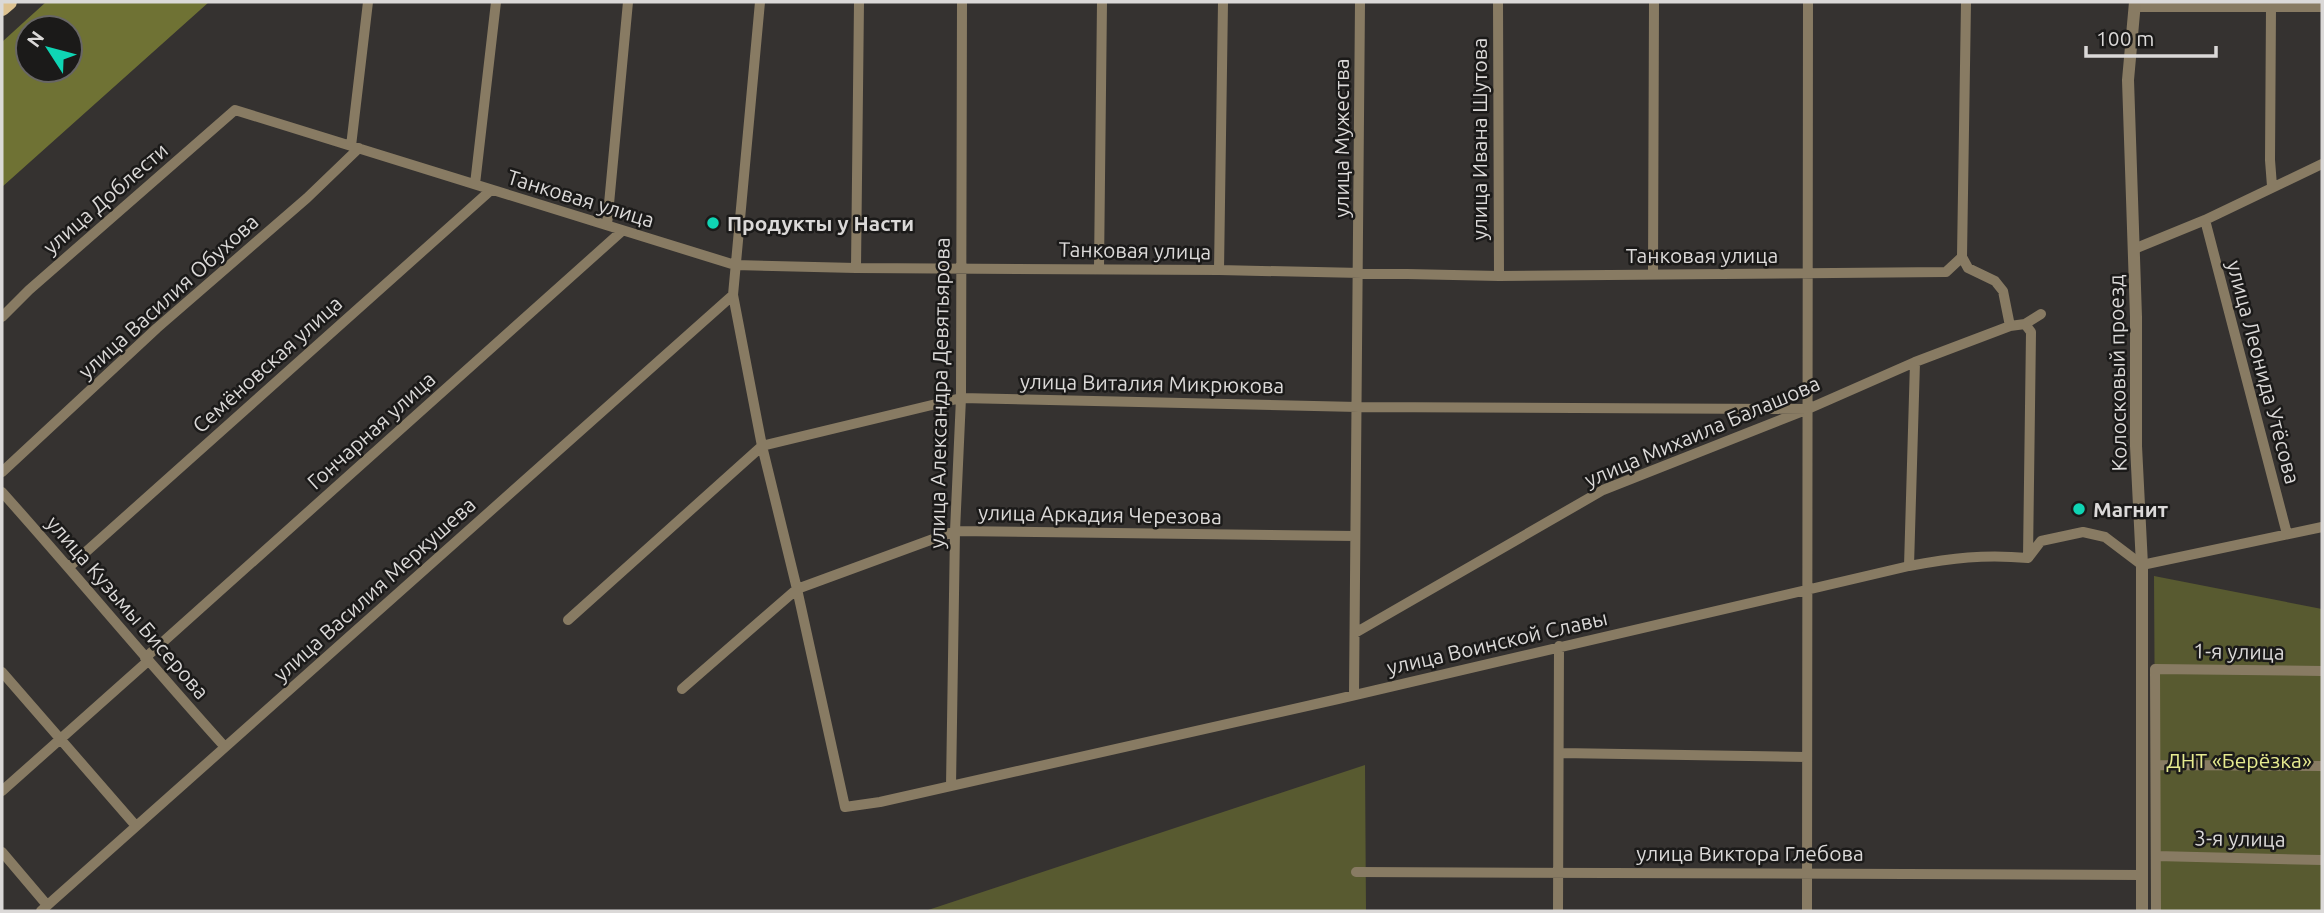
<svg xmlns="http://www.w3.org/2000/svg" width="2324" height="913" viewBox="0 0 2324 913" font-family="Ubuntu,sans-serif">
<style>
.green{fill:#585a30}
.forest{fill:#6f7234;fill-rule:evenodd}
.lines{fill:none;stroke-linecap:round;stroke-linejoin:round}
.minor{stroke:#887b63;stroke-width:10}
.tertiary{stroke:#887b63;stroke-width:12}
.primary{stroke:#ddc291;stroke-width:16}
.poi-dot{fill:#0fd5b4;stroke:#1b1a19;stroke-width:2.5}
.labels{text-anchor:middle;dominant-baseline:central;stroke-width:5;stroke-linejoin:round;paint-order:stroke}
.street-label{font-size:21px;fill:#dbd9d8;stroke:#1b1a19}
.poi-label{font-size:21px;font-weight:bold;fill:#dbd9d8;stroke:#1b1a19;text-anchor:start}
.park-label{font-size:21px;fill:#e6ea8f;stroke:#1b1a19}
</style>
<rect width="100%" height="100%" fill="#353230"/>
<!-- green -->
<path class="green" d="M 2154,576 L 2322,609 L 2322,911 L 2156,911 Z
M 1365,765 L 1366,911 L 925,911 Z"/>
<!-- forest -->
<path class="forest" d="M 46,2 L 209,2 L 2,187 L 2,42 ZM 28,28 L 70,28 L 70,70 L 28,70 Z"/>
<g class="lines">
<!-- minor -->
<path class="minor" d="M 1498,2 L 1499,276
M 2135,7 L 2322,7
M 2271,7 L 2270,160 L 2272,186
M 351,146 L 368,2
M 475,184 L 496,2
M 2205,220 L 2287,534
M 607,225 L 628,2
M 2134,249 L 2205,220 L 2322,164
M 1962,257 L 1966,2
M 856,268 L 859,2
M 1099,268 L 1102,2
M 1219,270 L 1223,2
M 1653,274 L 1654,2
M 733,295 L 762,446 L 797,589 L 845,807 L 880,802 L 1338,699 L 1909,566 C 1952,558 1984,554 2028,558
M 2,317 L 29,290 L 235,110 L 735,265 L 856,268 L 1219,270 L 1499,276 L 1946,272 L 1962,257 L 1968,268 L 1995,281 L 2003,291 L 2010,326
M 2025,324 L 2031,332 L 2028,557
M 2,472 L 157,328 L 307,198 L 359,148
M 2,492 C 77,576 149,663 225,747
M 2028,558 L 2041,541 L 2083,532 L 2105,537 L 2142,565 L 2322,527
M 1909,566 L 1915,362
M 69,567 L 491,190
M 568,620 L 762,446 L 961,398 L 1358,407 L 1808,409
M 1355,633 L 1603,490 L 1808,409 L 1915,362 L 2010,326 L 2025,324 L 2041,314
M 145,658 L 622,231
M 2,672 L 136,826
M 682,689 L 797,589 L 955,531 L 1355,536
M 1354,695 L 1360,2
M 1560,753 L 1806,757
M 2157,765 L 2322,766
M 951,786 L 955,531 L 961,398 L 962,2
M 2,791 L 148,661
M 2,852 L 47,905
M 2156,856 L 2322,860
M 1356,872 L 2143,875
M 41,911 L 733,295 L 760,2
M 1558,911 L 1559,646
M 1807,911 L 1808,2
M 2156,911 L 2155,669 L 2322,671"/>
<!-- tertiary -->
<path class="tertiary" d="M 2135,2 L 2128,80 L 2136,317 L 2136,446 L 2142,565 L 2142,911"/>
<!-- primary -->
<path class="primary" d="M 2,8 L 9,2"/>
</g>
<!-- markers -->
<g class="poi-dot">
<circle cx="713" cy="223" r="7"/>
<circle cx="2079" cy="509" r="7"/>
</g>
<g class="labels">
<!-- street labels -->
<g class="street-label">
<text transform="translate(1341 138) rotate(-90)">улица Мужества</text>
<text transform="translate(1479 139) rotate(-90)">улица Ивана Шутова</text>
<text transform="translate(105 198) rotate(-41)">улица Доблести</text>
<text transform="translate(581 198) rotate(17)">Танковая улица</text>
<text transform="translate(1135 250) rotate(1)">Танковая улица</text>
<text x="1702" y="255">Танковая улица</text>
<text transform="translate(168 296) rotate(-42)">улица Василия Обухова</text>
<text transform="translate(267 364) rotate(-42)">Семёновская улица</text>
<text transform="translate(2264 372) rotate(75)">улица Леонида Утёсова</text>
<text transform="translate(2117 373) rotate(-91)">Колосковый проезд</text>
<text transform="translate(1152 383) rotate(1)">улица Виталия Микрюкова</text>
<text transform="translate(939 393) rotate(-89)">улица Александра Девятьярова</text>
<text transform="translate(371 430) rotate(-42)">Гончарная улица</text>
<text transform="translate(1702 431) rotate(-23)">улица Михаила Балашова</text>
<text transform="translate(1100 514) rotate(1)">улица Аркадия Черезова</text>
<text transform="translate(374 589) rotate(-42)">улица Василия Меркушева</text>
<text transform="translate(128 607) rotate(49)">улица Кузьмы Бисерова</text>
<text transform="translate(1497 642) rotate(-13)">улица Воинской Славы</text>
<text transform="translate(2239 651) rotate(1)">1-я улица</text>
<text transform="translate(2240 838) rotate(1)">3-я улица</text>
<text x="1750" y="853">улица Виктора Глебова</text>
</g>
<!-- poi labels -->
<g class="poi-label">
<text x="727" y="223">Продукты у Насти</text>
<text x="2093" y="509">Магнит</text>
</g>
<!-- park labels -->
<g class="park-label">
<text x="2239" y="760">ДНТ «Берёзка»</text>
</g>
</g>
<!-- border -->
<rect width="2324" height="913" fill="none" stroke="#dbd9d8" stroke-width="7"/>
<!-- north arrow -->
<g transform="translate(49 49) rotate(306)"><circle r="33" fill="#1b1a19" stroke="#686665" stroke-width="2"/>
<path d="M0-5L12 26L0 18L-12 26Z" fill="#0fd5b4"/>
<text y="-10" font-size="19" font-weight="bold" text-anchor="middle" fill="#dbd9d8">N</text>
</g>
<!-- scale -->
<path d="M2086 46v10h130v-10" fill="none" stroke="#dbd9d8" stroke-width="3.5"/>
<text x="2096" y="46" font-size="21" fill="#dbd9d8" stroke="#1b1a19" stroke-width="5" paint-order="stroke">100 m</text>
</svg>
